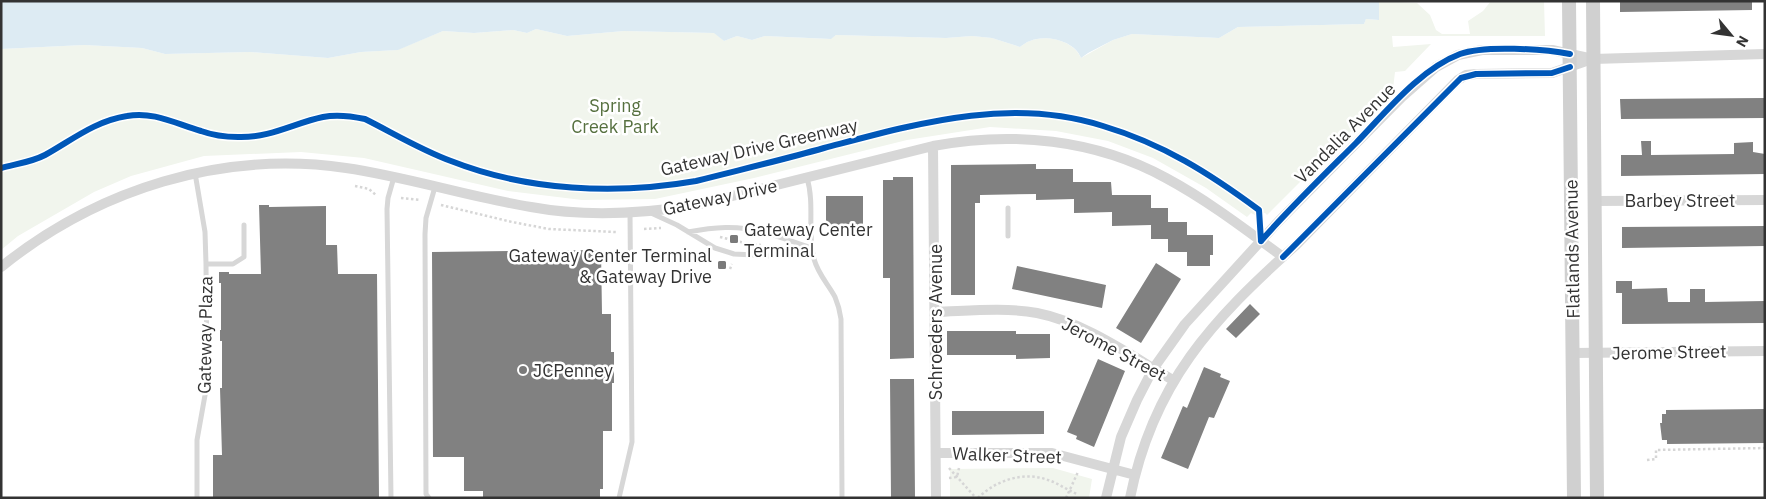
<svg xmlns="http://www.w3.org/2000/svg" width="1766" height="499" viewBox="0 0 1766 499" font-family="'IBM Plex Sans',sans-serif">
<style>
.green{fill:#f1f5ed}
.water{fill:#ddebf3}
.building{fill:#818181}
.lines{fill:none;stroke-linecap:round;stroke-linejoin:round}
.path{stroke:#d6d6d6;stroke-width:2.5;stroke-dasharray:2.5 2.5;stroke-linecap:butt}
.service{stroke:#d7d7d7;stroke-width:5}
.minor{stroke:#d7d7d7;stroke-width:10}
.secondary{stroke:#d0d0d0;stroke-width:14}
.cycleway-casing{stroke:#fff;stroke-width:9}
.cycleway{stroke:#0057b8;stroke-width:6}
.poi-dot{fill:#7a7a7a;stroke:#fff;stroke-width:2}
.labels{text-anchor:middle;dominant-baseline:central;stroke-width:5;stroke-linejoin:round;paint-order:stroke}
.park-label{font-size:18px;fill:#56703f;stroke:#fff}
.street-label{font-size:18px;fill:#333;stroke:#fff}
.poi-label{font-size:18px;fill:#333;stroke:#fff;text-anchor:start}
</style>
<rect width="100%" height="100%" fill="#fff"/>
<!-- green -->
<path class="green" d="M 1379,1 L 1417,3 L 1430,15 L 1436,30 L 1442,34 L 1470,34 L 1468,21 L 1483,11 L 1491,1 L 1544,1 L 1545,36 L 1392,36 L 1393,47 L 1431,44 L 1405,71 L 1395,72 L 1393,89 L 1267,215 L 1265,213 L 1255,215 L 1251,213 L 1247,217 L 1206,188 L 1153,158 L 1108,141 L 1056,131 L 990,127 L 907,140 L 754,178 L 655,199 L 582,200 L 508,191 L 364,158 L 301,152 L 204,156 L 131,176 L 94,192 L 18,236 L 1,250 L 1,49 L 84,45 L 142,48 L 165,54 L 250,52 L 328,58 L 361,52 L 397,50 L 443,31 L 474,33 L 513,30 L 527,33 L 536,29 L 567,36 L 624,31 L 715,33 L 724,41 L 737,36 L 752,40 L 765,36 L 830,39 L 836,35 L 946,38 L 972,36 L 992,38 L 1020,47 C 1023,45 1026,42 1030,41 C 1047,34 1074,41 1081,58 L 1113,40 L 1132,34 L 1219,38 L 1238,27 L 1364,24 L 1366,19 L 1379,20 Z
M 1053,468 L 1092,479 L 1089,498 L 950,498 L 950,469 Z"/>
<!-- water -->
<path class="water" d="M 1,1 L 1379,1 L 1379,20 L 1366,19 L 1364,24 L 1238,27 L 1219,38 L 1132,34 L 1113,40 L 1088,53 L 1081,58 C 1075,41 1046,34 1030,41 C 1026,42 1023,45 1020,47 L 992,38 L 972,36 L 946,38 L 836,35 L 831,39 L 765,36 L 752,40 L 737,36 L 724,41 L 714,33 L 624,31 L 567,36 L 536,29 L 527,33 L 513,30 L 474,33 L 443,31 L 398,50 L 361,52 L 328,58 L 250,52 L 165,54 L 142,48 L 84,45 L 1,49 Z"/>
<!-- building -->
<path class="building" d="M 1620,1 L 1752,1 L 1752,10 L 1620,12 Z
M 1765,98 L 1765,118 L 1621,119 L 1620,99 Z
M 1641,141 L 1651,141 L 1651,155 L 1734,154 L 1734,143 L 1753,142 L 1753,152 L 1765,154 L 1765,174 L 1621,176 L 1621,155 L 1642,155 Z
M 1036,164 L 1036,169 L 1073,169 L 1073,182 L 1111,182 L 1112,195 L 1151,195 L 1151,208 L 1168,208 L 1168,222 L 1187,222 L 1187,235 L 1213,235 L 1213,255 L 1210,255 L 1210,266 L 1187,266 L 1187,252 L 1168,252 L 1168,239 L 1151,239 L 1151,225 L 1112,226 L 1112,212 L 1074,213 L 1074,199 L 1036,200 L 1036,194 L 980,195 L 980,203 L 975,203 L 975,295 L 951,295 L 951,165 Z
M 893,177 L 913,177 L 914,358 L 890,359 L 890,278 L 883,278 L 883,180 L 893,180 Z
M 826,196 L 863,196 L 863,226 L 826,227 Z
M 259,205 L 269,205 L 269,207 L 326,206 L 326,245 L 337,245 L 338,274 L 377,274 L 379,498 L 213,498 L 213,455 L 222,455 L 220,388 L 222,388 L 222,341 L 220,341 L 220,330 L 221,330 L 221,283 L 219,283 L 219,272 L 229,272 L 229,274 L 261,274 Z
M 1765,226 L 1765,246 L 1622,248 L 1622,227 Z
M 601,250 L 602,314 L 611,314 L 611,352 L 614,352 L 614,383 L 612,383 L 612,431 L 603,431 L 603,489 L 600,489 L 600,498 L 483,498 L 483,491 L 464,491 L 464,457 L 433,457 L 432,252 Z
M 1156,263 L 1181,279 L 1141,343 L 1116,328 Z
M 1017,266 L 1106,285 L 1102,308 L 1012,289 Z
M 1616,281 L 1632,281 L 1632,289 L 1667,288 L 1668,302 L 1690,302 L 1690,289 L 1705,289 L 1705,302 L 1765,301 L 1765,323 L 1622,324 L 1622,293 L 1616,293 Z
M 1250,304 L 1260,314 L 1236,338 L 1226,329 Z
M 947,331 L 1016,331 L 1016,334 L 1050,334 L 1050,358 L 1016,359 L 1016,355 L 947,355 Z
M 1098,359 L 1125,371 L 1094,447 L 1076,439 L 1077,436 L 1067,432 Z
M 1204,367 L 1221,374 L 1220,377 L 1230,381 L 1214,418 L 1209,417 L 1188,469 L 1161,458 L 1183,406 L 1187,408 Z
M 890,379 L 914,379 L 915,498 L 891,498 Z
M 1765,409 L 1765,443 L 1667,444 L 1667,440 L 1662,440 L 1660,423 L 1662,423 L 1662,414 L 1666,414 L 1666,410 Z
M 952,411 L 1044,411 L 1044,434 L 952,435 Z"/>
<g class="lines">
<!-- path -->
<path class="path" d="M 355,186 L 369,189 L 377,196
M 401,198 L 420,200
M 441,205 L 512,222 L 549,229 L 616,232
M 644,229 L 661,228
M 720,237 L 749,244 L 761,245
M 730,269 L 732,264
M 1647,460 L 1656,459 L 1656,450 L 1765,448
M 949,468 L 976,498
M 949,478 L 957,477 L 959,468
M 978,498 C 996,480 1024,471 1048,480 C 1058,483 1067,490 1077,494
M 1066,498 L 1078,472"/>
<!-- service -->
<path class="service" d="M 195,173 L 205,232 L 206,264 L 207,384 L 197,440 L 197,498
M 807,178 C 815,204 807,233 814,259 C 818,274 828,284 835,297 C 838,304 840,312 841,319 L 842,498
M 1008,208 L 1008,236
M 651,213 L 677,225 L 715,248 L 734,254 L 774,256 L 812,248
M 688,232 C 714,227 737,225 763,232 C 779,236 795,243 812,248
M 206,264 L 233,264 L 244,257 L 244,225
M 391,498 L 387,209 L 388,198 L 394,177
M 429,498 L 426,494 L 425,234 L 426,218 L 435,187
M 619,498 L 632,442 L 630,213"/>
<!-- minor -->
<path class="minor" d="M 933,146 L 936,498
M 1595,201 L 1765,200
M 1,267 C 98,189 222,150 346,168 C 408,177 469,197 531,207 C 585,217 641,214 696,205 L 933,146 C 1012,131 1095,139 1166,178 C 1207,200 1245,229 1283,257
M 935,312 C 968,311 1004,307 1037,313 C 1084,322 1133,357 1173,380
M 1573,353 L 1765,351
M 936,453 L 1052,453 L 1135,475
M 1106,498 L 1121,437 L 1137,400 L 1153,369 L 1185,324 L 1278,222 L 1402,97 L 1436,67 L 1458,55 L 1482,50 L 1552,50 L 1593,59 L 1765,54
M 1130,498 C 1153,383 1212,320 1296,245 L 1458,80 L 1466,75 L 1476,74 L 1552,73 L 1592,59"/>
<!-- secondary -->
<path class="secondary" d="M 1569,1 L 1574,498
M 1593,1 L 1597,498"/>
<defs>
<path id="cycleway" d="M 1,168 C 16,164 32,162 45,155 C 72,140 95,121 127,116 C 154,111 176,124 201,131 C 212,135 226,137 238,137 C 271,138 294,123 323,117 C 337,114 351,116 365,119 C 393,133 421,150 451,161 C 527,191 616,195 696,181 C 739,170 782,160 824,148 C 916,124 1009,96 1103,126 C 1163,144 1209,173 1259,210 L 1261,241
M 1261,241 C 1291,207 1324,175 1356,143 C 1386,112 1420,69 1460,54 C 1484,45 1544,49 1570,54
M 1283,257 L 1461,78 L 1476,74 L 1552,73 L 1570,67"/>
</defs>
<!-- cycleway casing -->
<use href="#cycleway" class="cycleway-casing"/>
<!-- cycleway -->
<use href="#cycleway" class="cycleway"/>
</g>
<!-- markers -->
<g class="poi-dot">
<rect x="729" y="234" width="10" height="10" rx="2.5"/>
<rect x="717" y="260" width="10" height="10" rx="2.5"/>
<circle cx="523" cy="370" r="5"/>
</g>
<g class="labels">
<!-- park labels -->
<g class="park-label">
<text x="615" y="105">Spring<tspan x="615" dy="21">Creek Park</tspan></text>
</g>
<!-- street labels -->
<g class="street-label">
<text transform="translate(1345 133) rotate(-45)">Vandalia Avenue</text>
<text transform="translate(759 147) rotate(-13)">Gateway Drive Greenway</text>
<text transform="translate(720 197) rotate(-12)">Gateway Drive</text>
<text x="1680" y="200">Barbey Street</text>
<text transform="translate(1572 249) rotate(-91)">Flatlands Avenue</text>
<text transform="translate(935 322) rotate(-90)">Schroeders Avenue</text>
<text transform="translate(205 335) rotate(-89)">Gateway Plaza</text>
<text transform="translate(1114 349) rotate(28)">Jerome Street</text>
<text transform="translate(1669 352) rotate(-1)">Jerome Street</text>
<text transform="translate(1007 455) rotate(2)">Walker Street</text>
</g>
<!-- poi labels -->
<g class="poi-label">
<text x="744" y="229">Gateway Center<tspan x="744" dy="21">Terminal</tspan></text>
<text x="712" y="255" text-anchor="end">Gateway Center Terminal<tspan x="712" dy="21">&amp; Gateway Drive</tspan></text>
<text x="533" y="370">JCPenney</text>
</g>
</g>
<!-- border -->
<rect width="1766" height="499" fill="none" stroke="#333333" stroke-width="5"/>
<!-- north arrow -->
<g transform="translate(1731 35) rotate(119)" stroke="#ffffff" stroke-width="4" paint-order="stroke">
<path d="M0-4L9 19L0 12L-9 19Z" fill="#333333"/>
<text y="-8" font-size="14" font-weight="bold" text-anchor="middle" fill="#333333">N</text>
</g>
</svg>
